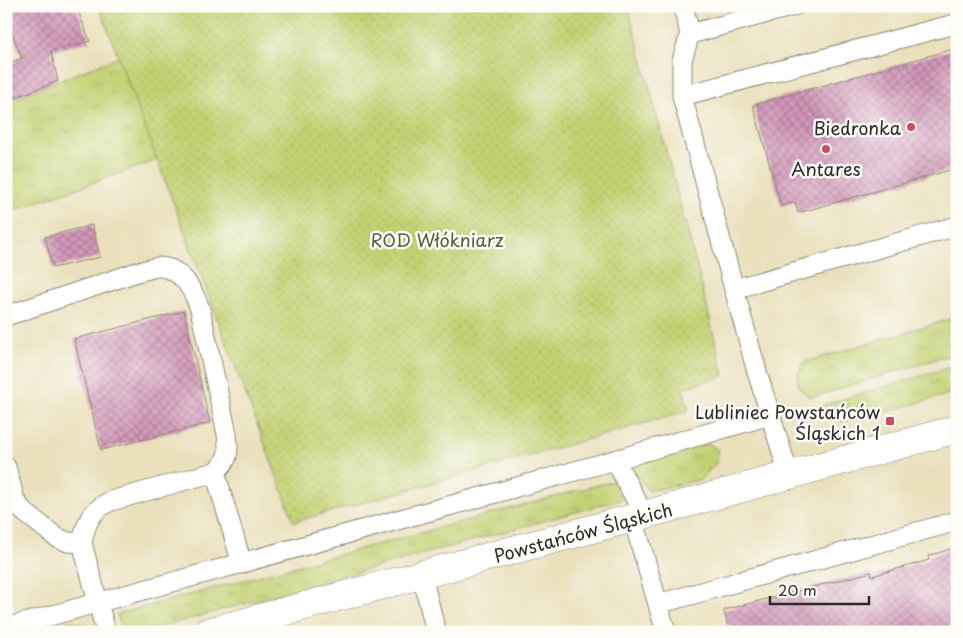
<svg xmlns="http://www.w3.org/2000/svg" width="963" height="638" viewBox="0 0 963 638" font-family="'Playpen Sans',sans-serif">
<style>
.grass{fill:url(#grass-tufts);stroke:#777e4e}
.park{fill:url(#park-dots);stroke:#777e4e}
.building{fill:url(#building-cross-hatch)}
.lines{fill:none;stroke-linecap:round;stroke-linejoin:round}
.service-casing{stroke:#8a8674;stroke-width:21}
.secondary-casing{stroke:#8a8674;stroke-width:29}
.service{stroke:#fff;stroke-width:19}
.secondary{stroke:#fff;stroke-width:28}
.poi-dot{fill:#d1495b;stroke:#fdfcf7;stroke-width:2}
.labels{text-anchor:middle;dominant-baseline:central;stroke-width:5;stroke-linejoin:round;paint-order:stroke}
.poi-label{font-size:18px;fill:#2b2b2b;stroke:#fdfcf7;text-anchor:end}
.park-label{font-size:18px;fill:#595d40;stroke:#fdfcf7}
.street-label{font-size:18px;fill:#2b2b2b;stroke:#fdfcf7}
</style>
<defs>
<pattern id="grass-tufts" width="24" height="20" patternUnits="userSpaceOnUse" patternTransform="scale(1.25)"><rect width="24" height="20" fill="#c3d072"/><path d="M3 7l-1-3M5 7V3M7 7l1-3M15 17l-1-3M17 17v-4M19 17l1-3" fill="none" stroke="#a8b363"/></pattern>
<pattern id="park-dots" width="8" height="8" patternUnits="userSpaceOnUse" patternTransform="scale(1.25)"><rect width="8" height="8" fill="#c3d072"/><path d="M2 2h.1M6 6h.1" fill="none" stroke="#a8b363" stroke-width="1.8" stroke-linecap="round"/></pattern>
<pattern id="building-cross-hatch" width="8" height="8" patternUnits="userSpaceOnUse" patternTransform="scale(1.25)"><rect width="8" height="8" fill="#d397ba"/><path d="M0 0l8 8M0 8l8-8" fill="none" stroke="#ab7b97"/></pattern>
</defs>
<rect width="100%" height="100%" fill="#fdfcf7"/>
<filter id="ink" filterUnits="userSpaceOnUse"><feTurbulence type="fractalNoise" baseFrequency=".02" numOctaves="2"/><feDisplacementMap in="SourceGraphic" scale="10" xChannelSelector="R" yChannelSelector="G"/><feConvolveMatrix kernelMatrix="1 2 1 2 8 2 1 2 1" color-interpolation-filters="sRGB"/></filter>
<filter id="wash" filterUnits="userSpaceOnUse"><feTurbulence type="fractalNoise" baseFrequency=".0096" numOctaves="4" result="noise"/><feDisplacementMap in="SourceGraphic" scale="20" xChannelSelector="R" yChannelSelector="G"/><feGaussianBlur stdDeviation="1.12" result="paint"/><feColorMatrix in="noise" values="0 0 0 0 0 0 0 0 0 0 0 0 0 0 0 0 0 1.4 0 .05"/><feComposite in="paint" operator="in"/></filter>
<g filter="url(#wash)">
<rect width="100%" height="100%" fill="#eae0bc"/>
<!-- grass -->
<path class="grass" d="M 119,57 L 158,160 L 6,213 L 6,101 Z
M 957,317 L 957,353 L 813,397 C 795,393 793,373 805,362 Z
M 957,365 L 957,392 L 870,416 L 845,421 L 837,420 L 817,407 Z
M 709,444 L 717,449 L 718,458 L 715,465 L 700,480 L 649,491 L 633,473 L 632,464 L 697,446 Z
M 613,481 L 626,498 L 142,632 L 123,632 L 117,614 Z
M 71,621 L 86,626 L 91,632 L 35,632 Z"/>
<!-- park -->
<path class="park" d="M 99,6 L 628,6 L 699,275 L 724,376 L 683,388 L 689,411 L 294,522 Z"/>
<g id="blocks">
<!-- building -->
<path class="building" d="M 6,6 L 76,6 L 90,41 L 51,51 L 58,81 L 6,101 L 6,64 L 22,58 L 6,19 Z
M 957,48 L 957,168 L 798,213 L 795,202 L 781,206 L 753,105 Z
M 92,225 L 100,257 L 53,268 L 45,237 Z
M 184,311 L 210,423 L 101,450 L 74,339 Z
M 957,547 L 957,632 L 729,632 L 724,610 L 871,572 L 872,576 L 929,560 L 928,556 Z"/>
</g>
</g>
<g filter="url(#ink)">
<use href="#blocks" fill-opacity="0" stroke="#8a8674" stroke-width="1"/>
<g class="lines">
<defs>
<path id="service" d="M 690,34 L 794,6
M 682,96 L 682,60 L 690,34 L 683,6
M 734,289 L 682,96 L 951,25 L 957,25
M 6,316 L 137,272 C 144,271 151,268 157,267 C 181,266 193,289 200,309 L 227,434 C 229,452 230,459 215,472
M 615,460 L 644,515
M 6,467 L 15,500 L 23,511 L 56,537 L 68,542 L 82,543
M 789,475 L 757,372 L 734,289 L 957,226
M 633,518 L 666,632
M 422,575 L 436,632
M 658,604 L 957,521
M 6,628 L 615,460 L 770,415
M 106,632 L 82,543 C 86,522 91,510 111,501 L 215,472 L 242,564"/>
<path id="secondary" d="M 208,632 L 644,515 L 957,429"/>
</defs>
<!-- service casing -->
<use href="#service" class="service-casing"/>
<!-- secondary casing -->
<use href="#secondary" class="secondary-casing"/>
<!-- service -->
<use href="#service" class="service"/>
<!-- secondary -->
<use href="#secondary" class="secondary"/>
</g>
</g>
<!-- markers -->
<g class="poi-dot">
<circle cx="911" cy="127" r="5"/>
<circle cx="826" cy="149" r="5"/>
<rect x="885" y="416" width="10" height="10" rx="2.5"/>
</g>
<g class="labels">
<!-- poi labels -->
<g class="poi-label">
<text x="901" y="127">Biedronka</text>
<text x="826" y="168" text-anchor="middle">Antares</text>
<text x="880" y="411">Lubliniec Powstańców<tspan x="880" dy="21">Śląskich 1</tspan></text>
</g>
<!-- park labels -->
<g class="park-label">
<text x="437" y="239">ROD Włókniarz</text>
</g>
<!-- street labels -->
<g class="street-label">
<text transform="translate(583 532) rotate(-15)">Powstańców Śląskich</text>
</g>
</g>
<!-- margin -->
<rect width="963" height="638" fill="none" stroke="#fdfcf7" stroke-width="25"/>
<!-- scale -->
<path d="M770 596v8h99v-8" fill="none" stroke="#2b2b2b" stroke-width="2.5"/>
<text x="778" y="596" font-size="15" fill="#2b2b2b" stroke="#fdfcf7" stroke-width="4" paint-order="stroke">20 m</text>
</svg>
